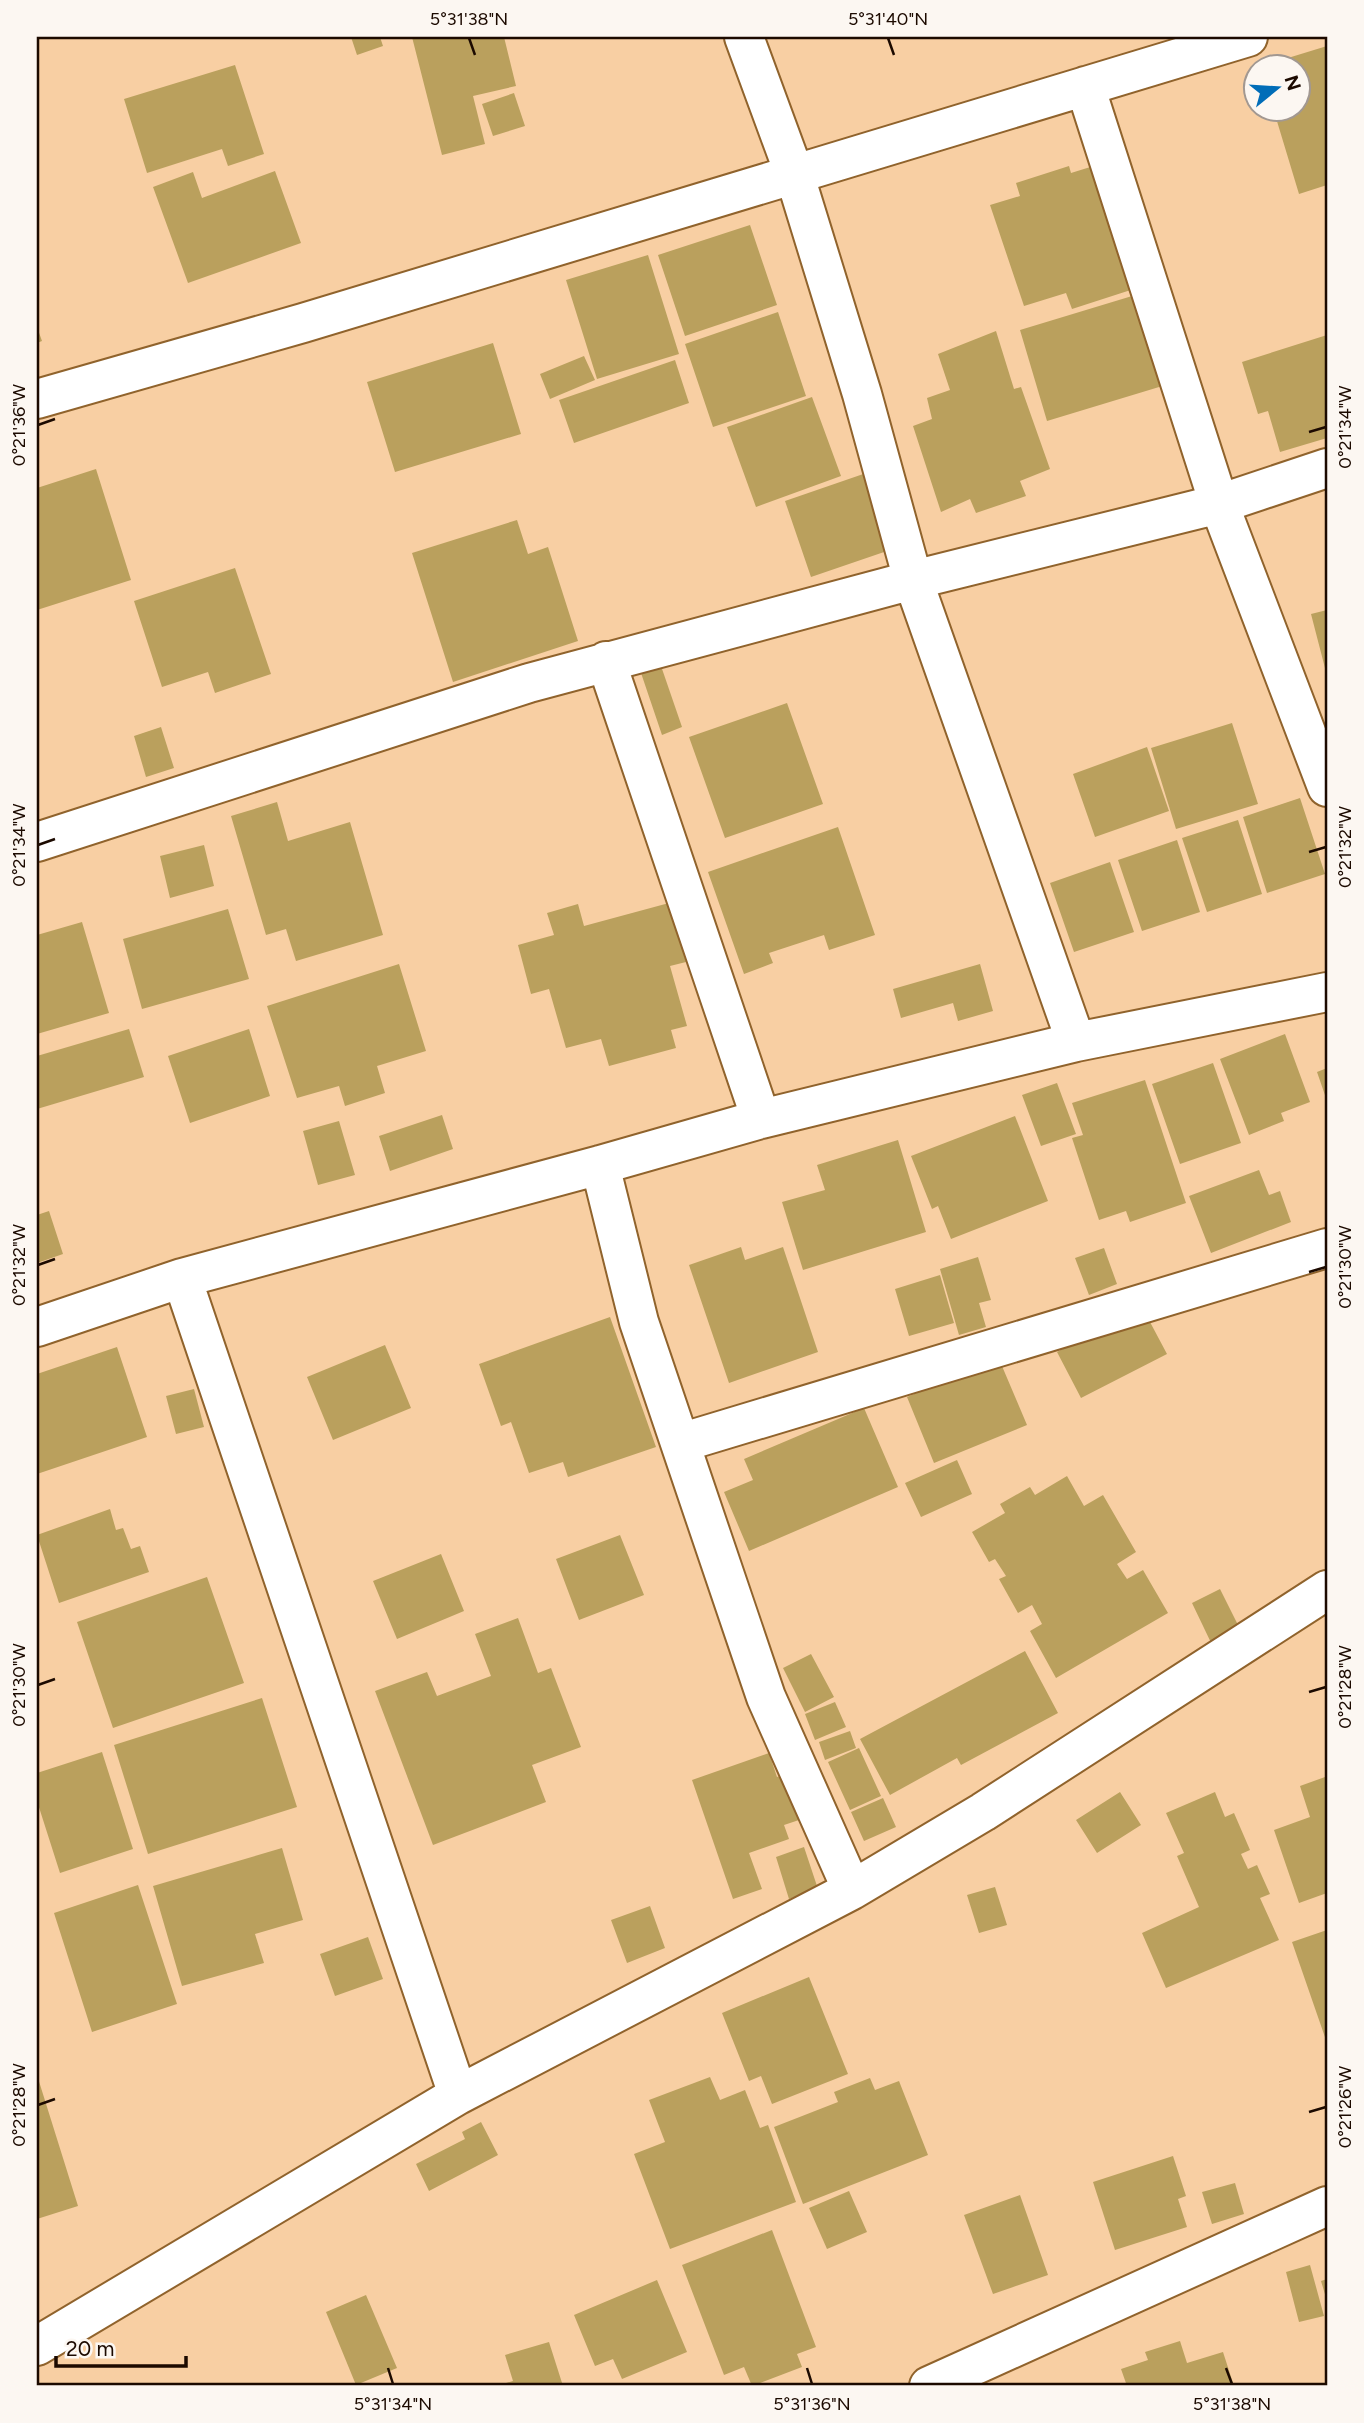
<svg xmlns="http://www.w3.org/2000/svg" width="1364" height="2423" viewBox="0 0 1364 2423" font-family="Figtree,sans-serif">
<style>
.building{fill:#baa05d}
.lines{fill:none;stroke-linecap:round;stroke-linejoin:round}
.minor-casing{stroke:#90632c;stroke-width:42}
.minor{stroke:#fff;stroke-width:38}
.ticks{fill:none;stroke:#1c0a00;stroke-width:2.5}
.neatline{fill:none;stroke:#1c0a00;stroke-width:2.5}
.ticks-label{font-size:18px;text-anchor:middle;fill:#1c0a00}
</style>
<rect width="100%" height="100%" fill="#f8cfa3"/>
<!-- building -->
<path class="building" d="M 351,37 L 380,37 L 383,46 L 357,55 Z
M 412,37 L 504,37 L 516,86 L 473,96 L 485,144 L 442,155 Z
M 1327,46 L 1327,185 L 1299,194 L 1273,108 L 1298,108 L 1298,66 L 1262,66 Z
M 235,65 L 264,154 L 228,166 L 222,149 L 147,173 L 124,99 Z
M 514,93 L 525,126 L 493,136 L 482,104 Z
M 1100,164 L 1140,287 L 1072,309 L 1066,293 L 1024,306 L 990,205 L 1020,196 L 1016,183 L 1069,166 L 1071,173 Z
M 275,171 L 301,243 L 188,283 L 153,187 L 193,172 L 202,198 Z
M 750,225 L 777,305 L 685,336 L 658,255 Z
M 648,255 L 679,354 L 597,379 L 566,280 Z
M 1142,293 L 1169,384 L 1047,421 L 1020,330 Z
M 778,312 L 806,396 L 713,427 L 685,344 Z
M 37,327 L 42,341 L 37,343 Z
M 996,331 L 1014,389 L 1021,387 L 1050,469 L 1020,481 L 1026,496 L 976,513 L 970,499 L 941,512 L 913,426 L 932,419 L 927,398 L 950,390 L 938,354 Z
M 1327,335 L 1327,438 L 1280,452 L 1268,411 L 1258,414 L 1242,362 Z
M 493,343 L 521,434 L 395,472 L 367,382 Z
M 584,356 L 595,380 L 550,399 L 540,374 Z
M 675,360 L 689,403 L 574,443 L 559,400 Z
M 812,397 L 841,476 L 756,507 L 727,427 Z
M 96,469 L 131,580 L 37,610 L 37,488 Z
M 872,471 L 886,510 L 874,514 L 887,551 L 811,577 L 785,501 Z
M 517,520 L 528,554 L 548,547 L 578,641 L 453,682 L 412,553 Z
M 235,568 L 271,674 L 215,693 L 208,672 L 162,687 L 134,601 Z
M 1327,610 L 1327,672 L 1326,672 L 1311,614 Z
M 660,663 L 682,727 L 662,735 L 640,670 Z
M 787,703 L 823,804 L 725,838 L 689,737 Z
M 1232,723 L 1258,804 L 1176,829 L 1151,748 Z
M 161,727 L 174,768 L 146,777 L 134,736 Z
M 1147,747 L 1169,811 L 1095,837 L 1073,774 Z
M 1300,798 L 1325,874 L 1267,893 L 1243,817 Z
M 277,802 L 288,841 L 350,822 L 383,935 L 296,961 L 286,929 L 266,935 L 231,816 Z
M 1238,820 L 1262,894 L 1207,912 L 1182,838 Z
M 838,827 L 875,935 L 829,950 L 824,935 L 769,953 L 773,963 L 744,974 L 708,872 Z
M 1177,840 L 1200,912 L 1142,931 L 1118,860 Z
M 204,845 L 214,886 L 170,898 L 160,856 Z
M 1110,862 L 1134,932 L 1074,952 L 1050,883 Z
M 669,903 L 686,962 L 670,966 L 687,1026 L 671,1030 L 676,1048 L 609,1066 L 601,1039 L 566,1048 L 549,989 L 531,994 L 518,945 L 554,935 L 547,913 L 578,904 L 584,926 Z
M 228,909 L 249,979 L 142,1009 L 123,939 Z
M 82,922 L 109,1013 L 37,1034 L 37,935 Z
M 399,964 L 426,1051 L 377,1066 L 385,1093 L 345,1106 L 339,1086 L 297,1098 L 267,1006 Z
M 980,964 L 993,1011 L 958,1021 L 953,1003 L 901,1018 L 893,989 Z
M 129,1029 L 144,1077 L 37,1109 L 37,1056 Z
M 249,1029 L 270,1096 L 190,1123 L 168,1056 Z
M 1285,1034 L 1310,1102 L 1281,1113 L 1284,1121 L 1249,1135 L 1220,1059 Z
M 1213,1063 L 1241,1143 L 1180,1164 L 1152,1084 Z
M 1327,1068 L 1327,1101 L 1317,1072 Z
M 1145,1080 L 1186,1203 L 1130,1222 L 1126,1211 L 1099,1220 L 1072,1138 L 1083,1135 L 1072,1103 Z
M 1057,1083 L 1076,1134 L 1041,1146 L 1022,1095 Z
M 442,1115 L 453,1149 L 390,1171 L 379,1136 Z
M 1015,1116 L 1048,1201 L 951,1239 L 938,1206 L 932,1209 L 911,1156 Z
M 339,1121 L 355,1175 L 318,1185 L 303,1131 Z
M 898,1140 L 926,1232 L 803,1270 L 782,1202 L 825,1190 L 817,1165 Z
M 1259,1170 L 1269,1195 L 1280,1191 L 1291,1222 L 1211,1253 L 1189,1196 Z
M 49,1211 L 63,1254 L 37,1263 L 37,1215 Z
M 741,1247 L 745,1260 L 783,1247 L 818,1352 L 729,1383 L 689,1265 Z
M 1104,1248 L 1117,1284 L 1089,1295 L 1075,1258 Z
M 978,1257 L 991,1300 L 979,1303 L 986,1327 L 959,1335 L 940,1269 Z
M 940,1275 L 954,1323 L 909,1336 L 895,1289 Z
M 1142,1307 L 1167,1354 L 1081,1398 L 1057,1352 Z
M 610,1317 L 656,1447 L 568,1477 L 563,1462 L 529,1473 L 511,1422 L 501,1426 L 479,1364 Z
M 385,1345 L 411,1408 L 333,1440 L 307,1377 Z
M 117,1347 L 147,1437 L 37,1474 L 37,1374 Z
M 999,1359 L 1027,1425 L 934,1463 L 907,1397 Z
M 194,1389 L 204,1427 L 176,1434 L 166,1396 Z
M 864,1408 L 898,1487 L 749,1551 L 724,1492 L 753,1480 L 744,1459 Z
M 957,1460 L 972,1494 L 921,1517 L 905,1483 Z
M 1067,1476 L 1084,1506 L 1103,1495 L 1136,1552 L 1117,1564 L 1127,1579 L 1143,1570 L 1168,1613 L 1056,1678 L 1030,1631 L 1042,1624 L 1032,1605 L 1018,1613 L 999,1579 L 1006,1576 L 995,1559 L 989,1562 L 972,1532 L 1005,1513 L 1000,1504 L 1030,1487 L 1035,1495 Z
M 110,1509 L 116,1530 L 123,1528 L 131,1549 L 140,1546 L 149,1572 L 59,1603 L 37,1535 Z
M 620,1535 L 644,1595 L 579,1620 L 556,1559 Z
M 441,1554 L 464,1611 L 397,1639 L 373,1581 Z
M 207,1577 L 244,1683 L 113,1728 L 77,1622 Z
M 1220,1589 L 1244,1637 L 1215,1651 L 1192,1603 Z
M 518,1618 L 538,1673 L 551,1668 L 581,1747 L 532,1765 L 546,1802 L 433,1845 L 375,1691 L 427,1672 L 437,1696 L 491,1676 L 475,1634 Z
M 1025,1651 L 1058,1713 L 961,1765 L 957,1758 L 890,1795 L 860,1739 Z
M 811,1654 L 834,1697 L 805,1712 L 783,1668 Z
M 262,1698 L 297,1807 L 148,1854 L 114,1745 Z
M 835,1702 L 846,1727 L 815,1740 L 805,1714 Z
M 850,1731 L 856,1748 L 825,1760 L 819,1742 Z
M 859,1748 L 881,1796 L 850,1810 L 828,1762 Z
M 102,1752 L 133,1849 L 60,1873 L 37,1801 L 37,1773 Z
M 769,1753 L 777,1777 L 786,1774 L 802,1819 L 784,1825 L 789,1839 L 749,1853 L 762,1889 L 733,1899 L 692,1780 Z
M 1325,1777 L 1327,1785 L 1327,1893 L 1299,1903 L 1274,1830 L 1310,1817 L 1300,1786 Z
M 1120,1792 L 1141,1825 L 1097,1853 L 1076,1820 Z
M 1215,1792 L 1225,1817 L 1234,1813 L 1250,1850 L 1241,1854 L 1248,1869 L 1257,1865 L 1270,1894 L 1260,1898 L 1279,1940 L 1166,1988 L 1142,1933 L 1199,1907 L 1177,1856 L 1184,1853 L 1166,1813 Z
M 883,1798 L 896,1827 L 864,1841 L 851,1812 Z
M 804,1847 L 818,1889 L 789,1899 L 776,1857 Z
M 282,1848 L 303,1920 L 255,1934 L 264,1963 L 182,1986 L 153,1886 Z
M 138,1885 L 177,2004 L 92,2032 L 54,1913 Z
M 995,1887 L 1007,1925 L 979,1933 L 967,1895 Z
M 650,1906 L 665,1948 L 627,1963 L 611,1920 Z
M 1327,1930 L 1327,2043 L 1292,1942 Z
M 368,1937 L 383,1979 L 335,1996 L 320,1954 Z
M 809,1977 L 848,2074 L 772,2104 L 761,2076 L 749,2081 L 722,2013 Z
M 37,2075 L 78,2206 L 37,2219 Z
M 710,2077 L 720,2100 L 745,2090 L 760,2128 L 768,2125 L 796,2202 L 670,2249 L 634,2154 L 665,2142 L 649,2100 Z
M 870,2078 L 875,2090 L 899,2081 L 928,2155 L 803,2204 L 774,2127 L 838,2102 L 834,2092 Z
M 481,2122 L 498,2155 L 429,2191 L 416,2164 L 465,2139 L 462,2132 Z
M 1173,2156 L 1186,2196 L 1178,2199 L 1187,2227 L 1115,2250 L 1093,2182 Z
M 1235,2183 L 1244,2214 L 1212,2224 L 1202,2192 Z
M 849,2191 L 867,2232 L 827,2249 L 809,2208 Z
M 1020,2195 L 1048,2275 L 993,2294 L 964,2215 Z
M 772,2230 L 816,2347 L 797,2354 L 802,2367 L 752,2386 L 744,2367 L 724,2375 L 682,2265 Z
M 1310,2265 L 1324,2316 L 1299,2322 L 1286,2272 Z
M 1327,2279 L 1327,2301 L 1321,2281 Z
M 657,2280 L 687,2352 L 622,2379 L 613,2359 L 595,2366 L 574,2315 Z
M 366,2295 L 397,2368 L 356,2385 L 326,2312 Z
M 1180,2341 L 1187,2363 L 1223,2352 L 1234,2386 L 1127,2386 L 1121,2369 L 1148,2360 L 1145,2352 Z
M 549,2342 L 563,2386 L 507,2386 L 506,2383 L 513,2381 L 505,2355 Z"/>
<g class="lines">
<defs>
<path id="minor" d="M 744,37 L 794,173 L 862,394 L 913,580 L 1076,1042
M 1085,86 L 1219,504 L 1327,787
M 37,399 L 303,323 L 1248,37
M 606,661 L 761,1119
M 37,842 L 529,683 L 913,580 L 1219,504 L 1327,468
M 600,1165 L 639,1322 L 766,1697 L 852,1890
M 182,1278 L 458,2095
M 37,1327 L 182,1278 L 600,1165 L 761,1119 L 1076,1042 L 1327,992
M 680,1443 L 1327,1248
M 37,2346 L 458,2095 L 852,1890 L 983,1812 L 1327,1590
M 929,2386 L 1327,2206"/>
</defs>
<!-- minor casing -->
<use href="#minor" class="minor-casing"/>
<!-- minor -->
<use href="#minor" class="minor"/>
</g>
<!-- ticks -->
<path class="ticks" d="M 469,38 L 475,55M 888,38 L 894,55M 38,425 L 55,419M 1309,432 L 1326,427M 38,845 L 55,839M 1309,852 L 1326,847M 38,1265 L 55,1259M 1309,1272 L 1326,1267M 38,1685 L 55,1679M 1309,1692 L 1326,1687M 38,2105 L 55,2099M 1309,2112 L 1326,2107M 388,2368 L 393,2384M 807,2368 L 812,2384M 1226,2368 L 1232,2384"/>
<!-- border -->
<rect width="1364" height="2423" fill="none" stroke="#fcf7f2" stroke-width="77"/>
<!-- north arrow -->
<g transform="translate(1277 88) rotate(72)"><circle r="33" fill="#fcf7f2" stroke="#a29891" stroke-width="2"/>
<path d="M0-5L12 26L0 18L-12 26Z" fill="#016db8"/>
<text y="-10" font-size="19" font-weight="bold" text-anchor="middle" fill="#1c0a00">N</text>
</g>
<!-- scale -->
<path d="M56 2356v10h130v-10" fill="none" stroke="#1c0a00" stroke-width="3.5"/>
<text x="66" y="2356" font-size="21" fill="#1c0a00" stroke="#fcf7f2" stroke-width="5" paint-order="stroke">20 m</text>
<rect x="38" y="38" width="1288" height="2346" class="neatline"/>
<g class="ticks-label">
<text x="469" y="25">5°31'38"N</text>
<text x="888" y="25">5°31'40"N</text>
<text transform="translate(19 425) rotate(-90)" y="6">0°21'36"W</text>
<text transform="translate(1345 427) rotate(-90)" y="6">0°21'34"W</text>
<text transform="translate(19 845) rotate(-90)" y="6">0°21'34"W</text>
<text transform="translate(1345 847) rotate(-90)" y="6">0°21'32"W</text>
<text transform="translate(19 1265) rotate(-90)" y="6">0°21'32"W</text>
<text transform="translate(1345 1267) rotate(-90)" y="6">0°21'30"W</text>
<text transform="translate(19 1685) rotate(-90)" y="6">0°21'30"W</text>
<text transform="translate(1345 1687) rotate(-90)" y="6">0°21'28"W</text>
<text transform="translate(19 2105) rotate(-90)" y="6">0°21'28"W</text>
<text transform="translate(1345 2107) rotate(-90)" y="6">0°21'26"W</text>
<text x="393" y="2410">5°31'34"N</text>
<text x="812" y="2410">5°31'36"N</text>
<text x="1232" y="2410">5°31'38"N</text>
</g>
</svg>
